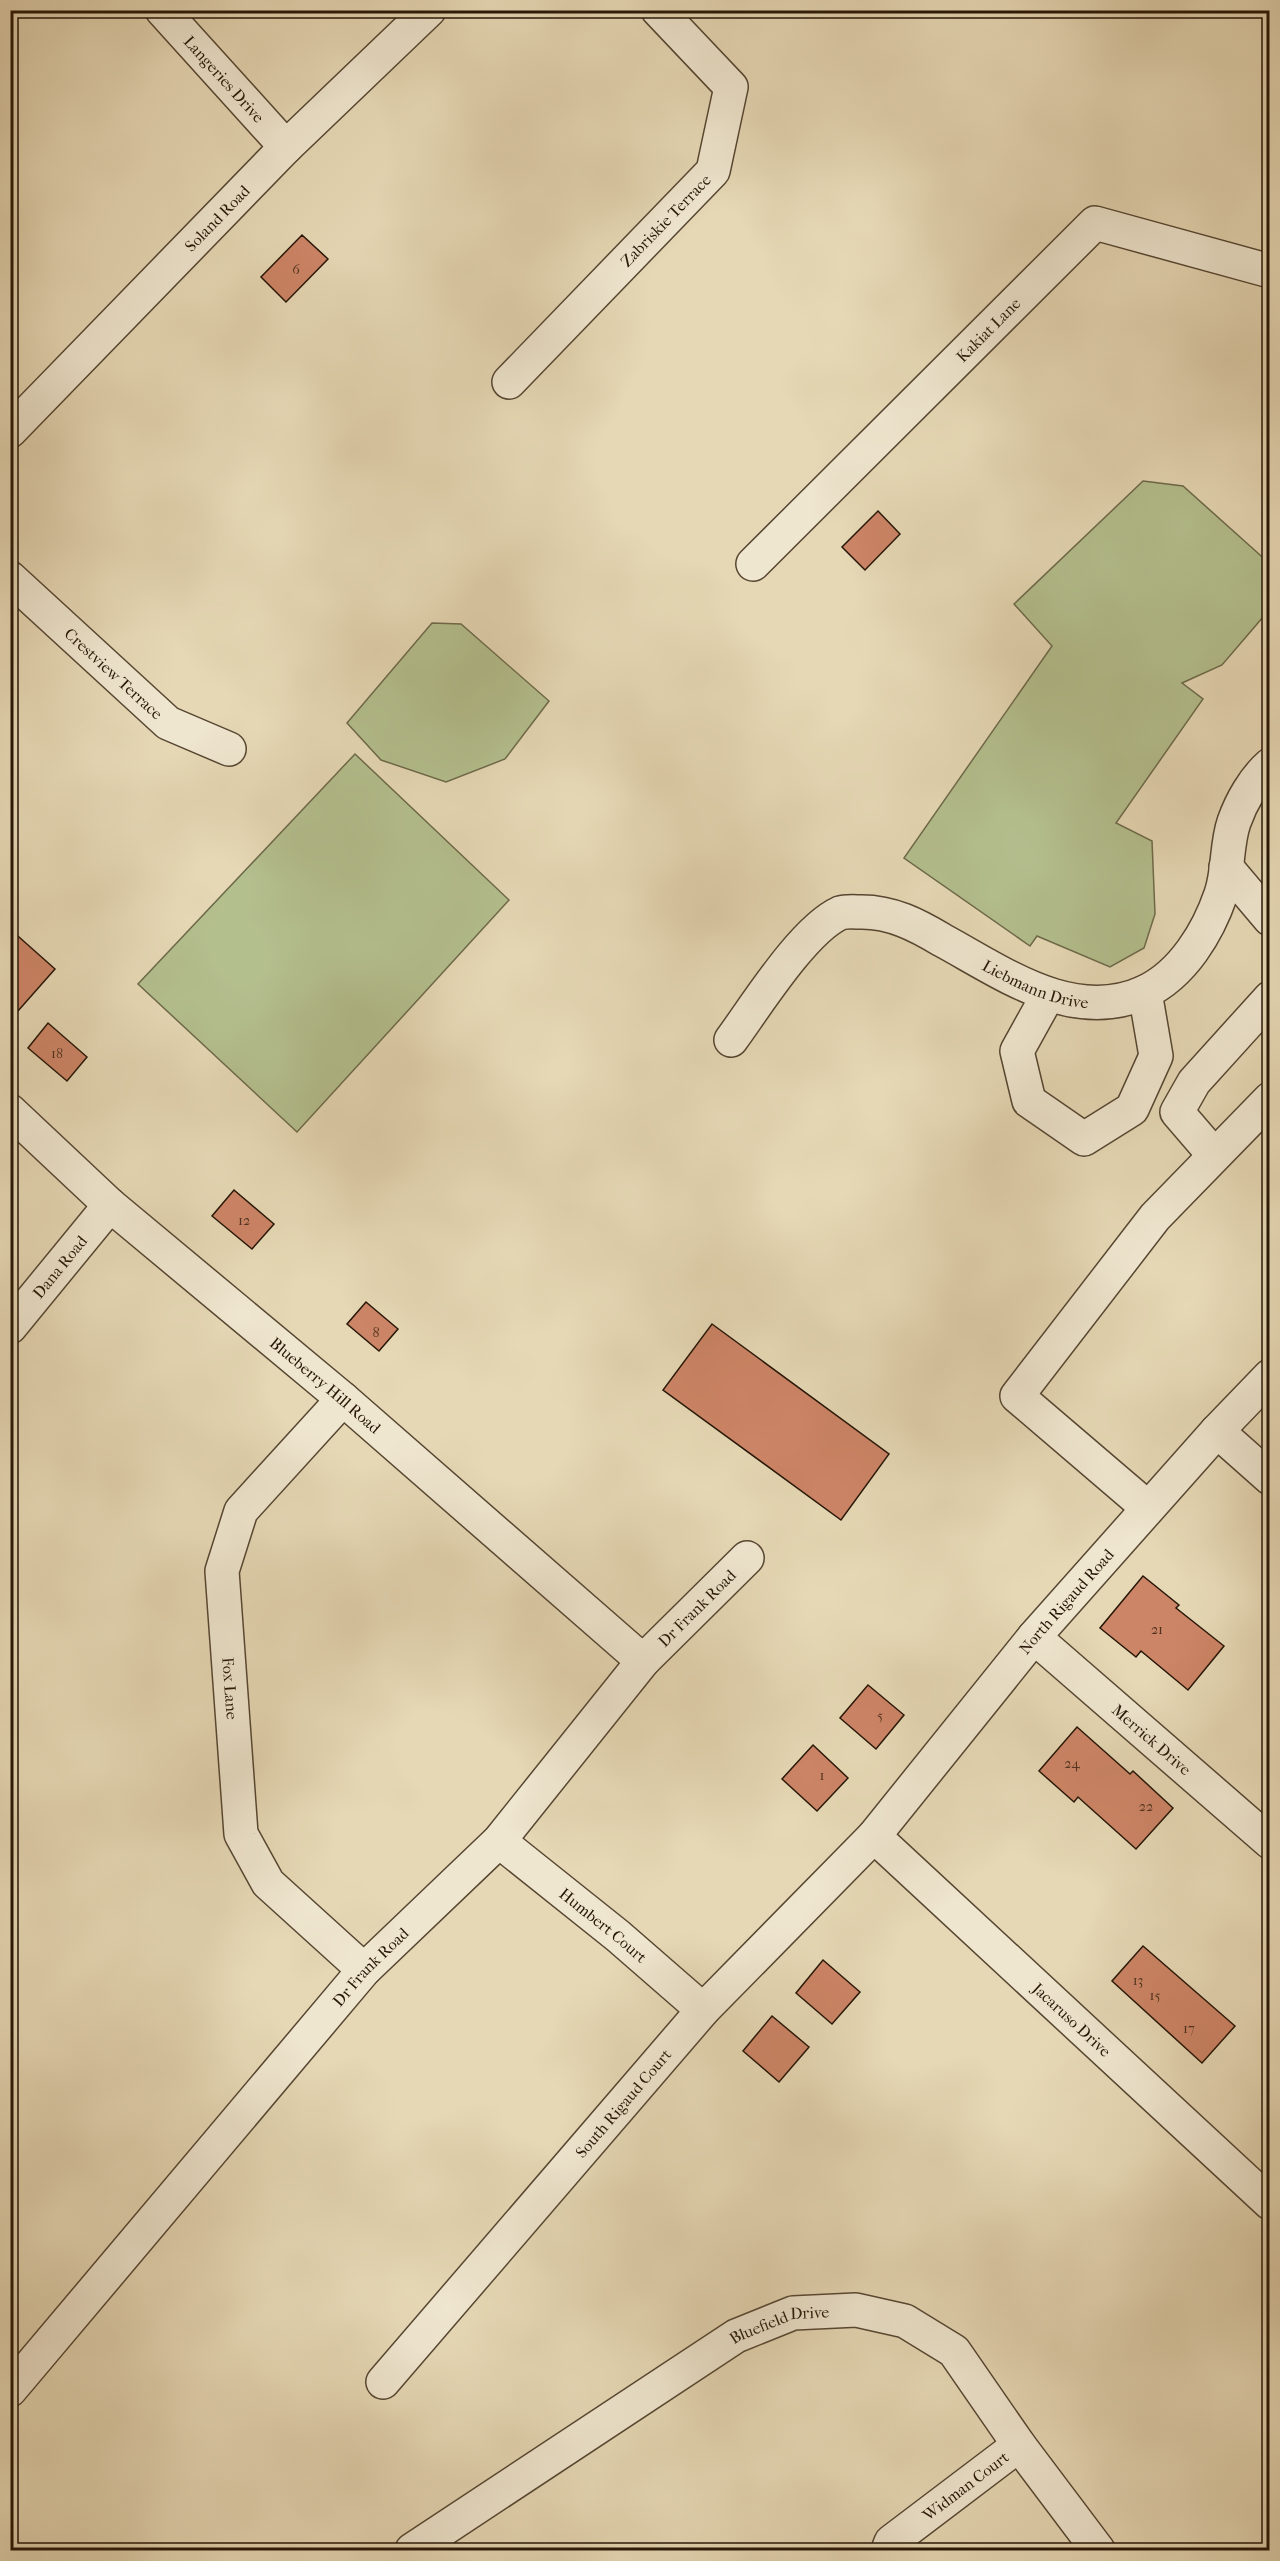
<svg xmlns="http://www.w3.org/2000/svg" width="1280" height="2561" viewBox="0 0 1280 2561" font-family="'IM FELL French Canon',serif">
<style>
.green{fill:#b4bf8e;stroke:#6d6a4a;stroke-width:1.5}
.building{fill:#cd8567;stroke:#261607;stroke-width:1.5}
.lines{fill:none;stroke-linecap:round;stroke-linejoin:round}
.minor-casing{stroke:#564632;stroke-width:36}
.minor{stroke:#efe6cf;stroke-width:33}
.labels{text-anchor:middle;dominant-baseline:central;stroke-width:6;stroke-linejoin:round;paint-order:stroke}
.number-label{font-size:14px;fill:#50321f}
.street-label{font-size:16px;fill:#261607;stroke:#efe6cf}
</style>
<rect width="100%" height="100%" fill="#e6d8b5"/>
<filter id="stains"><feTurbulence type="fractalNoise" baseFrequency=".00333" numOctaves="4"/><feColorMatrix values="0 0 0 0 .2 0 0 0 0 .09 0 0 0 0 .02 0 0 0 .5 -.17"/></filter>
<radialGradient id="worn" r=".72"><stop offset=".6" stop-color="#630" stop-opacity="0"/><stop offset="1" stop-color="#630" stop-opacity=".3"/></radialGradient>
<!-- green -->
<path class="green" d="M 1143,481 L 1183,486 L 1269,563 L 1269,601 L 1263,617 L 1222,665 L 1182,683 L 1203,699 L 1116,823 L 1152,841 L 1155,914 L 1144,948 L 1110,967 L 1037,936 L 1030,946 L 904,858 L 1052,646 L 1014,604 Z
M 432,623 L 461,624 L 549,701 L 505,759 L 446,782 L 381,760 L 347,723 Z
M 355,754 L 509,900 L 297,1132 L 138,984 Z"/>
<!-- building -->
<path class="building" d="M 302,235 L 328,259 L 286,302 L 261,277 Z
M 878,511 L 900,534 L 865,570 L 842,547 Z
M 10,929 L 55,969 L 10,1020 Z
M 48,1023 L 87,1057 L 67,1081 L 28,1048 Z
M 234,1190 L 274,1224 L 252,1249 L 212,1216 Z
M 366,1302 L 398,1329 L 379,1351 L 347,1324 Z
M 712,1324 L 889,1454 L 841,1520 L 663,1390 Z
M 1143,1576 L 1179,1605 L 1176,1608 L 1224,1646 L 1188,1690 L 1141,1651 L 1136,1657 L 1100,1628 Z
M 868,1685 L 904,1715 L 876,1749 L 840,1718 Z
M 1077,1727 L 1130,1774 L 1133,1771 L 1173,1808 L 1136,1849 L 1078,1797 L 1074,1802 L 1039,1771 Z
M 813,1745 L 848,1778 L 817,1811 L 782,1779 Z
M 1143,1946 L 1235,2026 L 1202,2063 L 1112,1981 Z
M 823,1960 L 860,1992 L 832,2024 L 796,1993 Z
M 772,2016 L 809,2047 L 779,2082 L 743,2051 Z"/>
<g class="lines">
<defs>
<g id="minor">
<path id="s1" d="M 162,10 L 286,147"/>
<path id="s2" d="M 509,382 L 713,171 L 731,87 L 658,10"/>
<path id="s3" d="M 10,431 L 286,147 L 429,10"/>
<path id="s4" d="M 753,564 L 1095,223 L 1270,271"/>
<path id="s5" d="M 10,578 L 168,723 L 229,749"/>
<path d="M 1226,867 L 1270,919"/>
<path d="M 1048,995 L 1017,1051 L 1029,1101 L 1084,1139 L 1132,1109 L 1156,1056 L 1145,992"/>
<path id="s6" d="M 731,1040 C 756,1006 803,930 840,913 C 846,911 856,912 862,912 C 892,912 917,925 942,940 C 1003,973 1073,1025 1145,992 C 1183,974 1208,932 1221,894 C 1229,871 1226,845 1234,822 C 1241,802 1254,779 1270,765"/>
<path id="s7" d="M 10,1111 L 110,1205 L 343,1399 L 643,1661"/>
<path d="M 1214,1155 L 1177,1112 L 1194,1082 L 1270,998"/>
<path id="s8" d="M 10,1327 L 110,1205"/>
<path id="s9" d="M 343,1399 L 241,1511 L 222,1571 L 241,1834 L 268,1883 L 364,1970"/>
<path d="M 1217,1431 L 1270,1478"/>
<path d="M 1148,1508 L 1017,1396 L 1155,1217 L 1270,1099"/>
<path id="s10" d="M 1034,1637 L 1270,1842"/>
<path id="s11" d="M 874,1836 L 1270,2203"/>
<path id="s12" d="M 499,1841 L 618,1936 L 703,2010"/>
<path id="s13" d="M 383,2382 L 703,2010 L 874,1836 L 1034,1637 L 1217,1431 L 1270,1376"/>
<path id="s14" d="M 10,2390 L 364,1970 L 499,1841 L 643,1661 L 747,1558"/>
<path id="s15" d="M 412,2550 L 736,2336 L 793,2313 L 856,2310 L 905,2321 L 954,2351 L 1019,2445 L 1098,2550"/>
<path id="s16" d="M 888,2550 L 891,2542 L 1019,2445"/>
</g>
</defs>
<!-- minor casing -->
<use href="#minor" class="minor-casing"/>
<!-- minor -->
<use href="#minor" class="minor"/>
</g>
<g class="labels">
<!-- number labels -->
<g class="number-label">
<text x="296" y="269">6</text>
<text x="57" y="1053">18</text>
<text x="244" y="1220">12</text>
<text x="376" y="1332">8</text>
<text x="1157" y="1629">21</text>
<text x="880" y="1715">5</text>
<text x="1072" y="1763">24</text>
<text x="822" y="1775">1</text>
<text x="1146" y="1806">22</text>
<text x="1138" y="1980">13</text>
<text x="1155" y="1995">15</text>
<text x="1189" y="2028">17</text>
</g>
<!-- street labels -->
<g class="street-label">
<text stroke="none"><textPath href="#s1" startOffset="93">Langeries Drive</textPath></text>
<text stroke="none"><textPath href="#s3" startOffset="297">Soland Road</textPath></text>
<text stroke="none"><textPath href="#s2" startOffset="225">Zabriskie Terrace</textPath></text>
<text stroke="none"><textPath href="#s4" startOffset="332">Kakiat Lane</textPath></text>
<text stroke="none"><textPath href="#s5" startOffset="141">Crestview Terrace</textPath></text>
<text stroke="none"><textPath href="#s6" startOffset="381">Liebmann Drive</textPath></text>
<text stroke="none"><textPath href="#s8" startOffset="78">Dana Road</textPath></text>
<text stroke="none"><textPath href="#s7" startOffset="418">Blueberry Hill Road</textPath></text>
<text stroke="none"><textPath href="#s13" startOffset="1038">North Rigaud Road</textPath></text>
<text stroke="none"><textPath href="#s14" startOffset="1042">Dr Frank Road</textPath></text>
<text stroke="none"><textPath href="#s9" startOffset="332">Fox Lane</textPath></text>
<text stroke="none"><textPath href="#s10" startOffset="156">Merrick Drive</textPath></text>
<text stroke="none"><textPath href="#s12" startOffset="134">Humbert Court</textPath></text>
<text stroke="none"><textPath href="#s14" startOffset="556">Dr Frank Road</textPath></text>
<text stroke="none"><textPath href="#s11" startOffset="270">Jacaruso Drive</textPath></text>
<text stroke="none"><textPath href="#s13" startOffset="368">South Rigaud Court</textPath></text>
<text stroke="none"><textPath href="#s15" startOffset="434">Bluefield Drive</textPath></text>
<text stroke="none"><textPath href="#s16" startOffset="102">Widman Court</textPath></text>
</g>
</g>
<!-- margin -->
<rect width="1280" height="2561" fill="none" stroke="#e6d8b5" stroke-width="36"/>
<rect x="12" y="12" width="1256" height="2537" fill="none" stroke="#261607" stroke-width="3"/>
<rect x="18" y="18" width="1244" height="2525" fill="none" stroke="#261607" stroke-width="1.5"/>
<rect width="100%" height="100%" filter="url(#stains)"/>
<rect width="100%" height="100%" fill="url(#worn)"/>
</svg>
